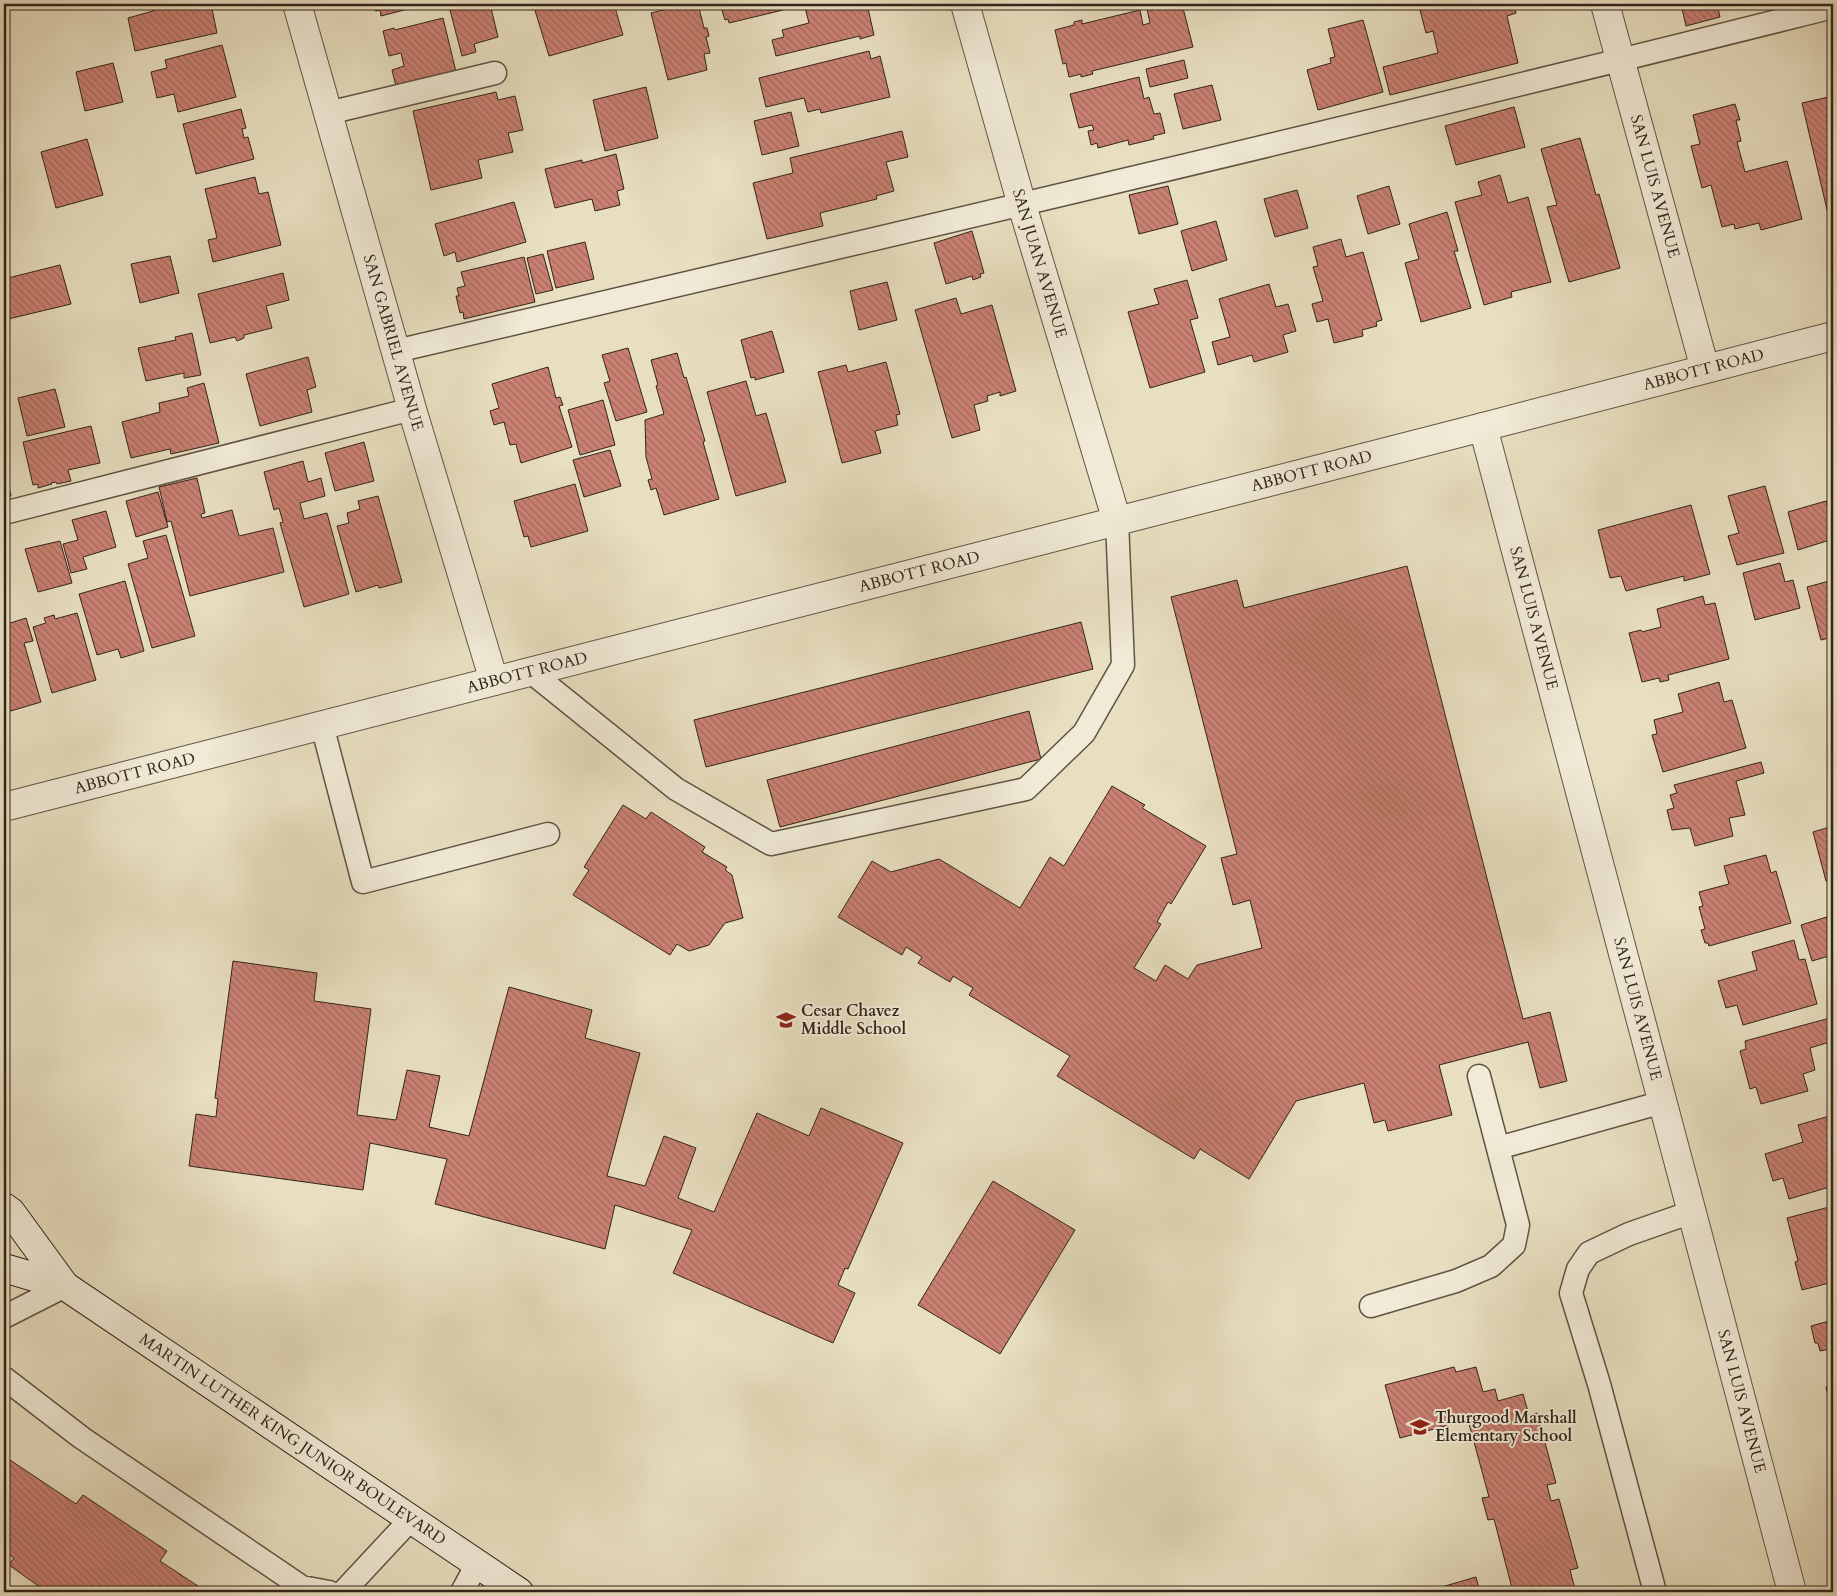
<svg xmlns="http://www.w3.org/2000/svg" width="1837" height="1596" viewBox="0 0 1837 1596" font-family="Cardo,serif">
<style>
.building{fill:url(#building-back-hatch);stroke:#32241b}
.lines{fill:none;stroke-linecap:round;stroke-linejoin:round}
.service-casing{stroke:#605344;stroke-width:25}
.minor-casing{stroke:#605344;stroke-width:30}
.tertiary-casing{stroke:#605344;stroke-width:30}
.secondary-casing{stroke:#32241b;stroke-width:30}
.service{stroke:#f0ead6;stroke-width:22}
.minor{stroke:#f0ead6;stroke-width:28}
.tertiary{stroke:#f0ead6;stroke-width:28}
.secondary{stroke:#f0ead6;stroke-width:28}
.labels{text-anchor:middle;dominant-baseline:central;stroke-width:4;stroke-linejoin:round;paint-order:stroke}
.street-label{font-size:16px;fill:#32241b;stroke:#f0ead6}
.poi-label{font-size:16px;font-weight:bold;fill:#32241b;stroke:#f0ead6;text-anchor:start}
</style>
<defs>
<pattern id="building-back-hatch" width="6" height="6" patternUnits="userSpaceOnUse" patternTransform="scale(1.25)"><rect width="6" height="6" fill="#ca8172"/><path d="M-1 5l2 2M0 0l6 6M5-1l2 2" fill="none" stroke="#a5695d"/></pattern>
</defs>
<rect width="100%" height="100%" fill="#e8dfc0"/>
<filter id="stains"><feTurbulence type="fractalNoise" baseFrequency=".004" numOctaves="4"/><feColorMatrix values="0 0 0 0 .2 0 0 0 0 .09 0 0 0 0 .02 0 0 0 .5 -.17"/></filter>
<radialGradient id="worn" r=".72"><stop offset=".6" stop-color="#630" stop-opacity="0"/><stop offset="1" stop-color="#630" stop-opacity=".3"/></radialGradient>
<!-- building -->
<path class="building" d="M 151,4 L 211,4 L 217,33 L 135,51 L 128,18 L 153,11 Z
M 370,4 L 427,4 L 381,16 L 380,10 L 376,11 L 371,8 Z
M 473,4 L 490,4 L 498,37 L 474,44 L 476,52 L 462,56 L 450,10 Z
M 533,4 L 614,4 L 623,35 L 549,56 Z
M 687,4 L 698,4 L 704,28 L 707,28 L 709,36 L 706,37 L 710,53 L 704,54 L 707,70 L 668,80 L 651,13 Z
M 720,4 L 785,4 L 786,7 L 782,8 L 783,10 L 729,23 L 728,19 L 725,20 Z
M 804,4 L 867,4 L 874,35 L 860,39 L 860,36 L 776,56 L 772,40 L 784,37 L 782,30 L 809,23 Z
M 1146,4 L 1182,4 L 1193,47 L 1092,71 L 1093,74 L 1081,77 L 1081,74 L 1069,77 L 1066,63 L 1063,64 L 1055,30 L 1074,25 L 1074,22 L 1082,20 L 1082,24 L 1140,10 L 1143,25 L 1150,23 Z
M 1446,4 L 1514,4 L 1516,13 L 1507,16 L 1518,63 L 1390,95 L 1383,67 L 1438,53 L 1433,31 L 1426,33 L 1420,10 Z
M 1681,4 L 1717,4 L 1720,17 L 1686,26 Z
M 443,18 L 456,72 L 396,86 L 392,70 L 404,66 L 401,53 L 389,56 L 383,31 L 394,28 L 395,30 Z
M 1363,20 L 1383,92 L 1318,110 L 1307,70 L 1331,63 L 1330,58 L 1335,57 L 1328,29 Z
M 1833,36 L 1833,67 L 1827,37 Z
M 222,45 L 236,97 L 178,112 L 174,94 L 157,98 L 151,72 L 167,68 L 165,60 Z
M 869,51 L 871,59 L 880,56 L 890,97 L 821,113 L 820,109 L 808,112 L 804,98 L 766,107 L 759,78 Z
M 1184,60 L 1188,78 L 1150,87 L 1146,69 Z
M 113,63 L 123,102 L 85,111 L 76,72 Z
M 1139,77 L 1144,99 L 1149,97 L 1154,114 L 1160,113 L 1165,133 L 1153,136 L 1154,139 L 1129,145 L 1128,140 L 1098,148 L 1097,143 L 1091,145 L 1088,131 L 1094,130 L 1092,125 L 1079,128 L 1070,94 Z
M 1212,85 L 1221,120 L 1183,129 L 1174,94 Z
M 646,87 L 658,138 L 605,151 L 593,100 Z
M 496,92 L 498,100 L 515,96 L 523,130 L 508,133 L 513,152 L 478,160 L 482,178 L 431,190 L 413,111 Z
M 1833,96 L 1833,216 L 1832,213 L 1828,214 L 1802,103 Z
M 1735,104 L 1740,120 L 1736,120 L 1741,141 L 1737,142 L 1745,172 L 1787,161 L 1802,219 L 1761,230 L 1759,223 L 1735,229 L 1734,224 L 1722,227 L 1711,185 L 1702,188 L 1691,146 L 1700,144 L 1693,115 Z
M 1514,107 L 1525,147 L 1456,165 L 1445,126 Z
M 241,109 L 246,128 L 242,129 L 244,138 L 248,137 L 254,159 L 196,174 L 183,124 Z
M 791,112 L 799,146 L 762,155 L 754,121 Z
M 902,131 L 908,157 L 886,162 L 894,191 L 876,196 L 877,199 L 820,213 L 823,226 L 767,239 L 753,183 L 793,173 L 790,158 Z
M 1580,138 L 1596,195 L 1599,194 L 1620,268 L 1569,282 L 1547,207 L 1557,205 L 1541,149 Z
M 87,139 L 103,195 L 56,208 L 41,152 Z
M 616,154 L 624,189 L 617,191 L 620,205 L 595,211 L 592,199 L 555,208 L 545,169 L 582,160 L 582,163 Z
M 1500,175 L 1508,203 L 1528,197 L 1551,282 L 1511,292 L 1512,297 L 1484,305 L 1455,202 L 1482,195 L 1478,182 Z
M 255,177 L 259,194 L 268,192 L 281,245 L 213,262 L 208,240 L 217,238 L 205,189 Z
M 1168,186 L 1178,224 L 1139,234 L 1129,195 Z
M 1389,186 L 1400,224 L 1368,234 L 1357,196 Z
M 1297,190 L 1308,228 L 1275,237 L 1264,199 Z
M 514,202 L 526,242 L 457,262 L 455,252 L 444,256 L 435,224 Z
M 1447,212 L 1458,251 L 1454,251 L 1471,308 L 1421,322 L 1405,263 L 1419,259 L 1409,224 Z
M 1216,221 L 1227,260 L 1192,271 L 1181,231 Z
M 972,231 L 984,273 L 980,274 L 981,277 L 973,280 L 972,276 L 946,284 L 934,243 Z
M 1341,239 L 1346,257 L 1363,252 L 1382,320 L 1376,322 L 1377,326 L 1362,330 L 1363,336 L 1334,343 L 1328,319 L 1317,322 L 1312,304 L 1323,301 L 1313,267 L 1318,266 L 1313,247 Z
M 585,242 L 594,279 L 556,288 L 547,251 Z
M 543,254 L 553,290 L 536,294 L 527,258 Z
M 170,256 L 179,293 L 140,303 L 131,264 Z
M 524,257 L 535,302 L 464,319 L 463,312 L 460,313 L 456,296 L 459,296 L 457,288 L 465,286 L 461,272 Z
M 60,265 L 71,304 L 4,320 L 4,279 Z
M 283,273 L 289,300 L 266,306 L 272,328 L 244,335 L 244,338 L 237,341 L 235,337 L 210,343 L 198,294 Z
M 1187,280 L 1198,318 L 1190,320 L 1205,372 L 1150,388 L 1128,312 L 1159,304 L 1154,289 Z
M 887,282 L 897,320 L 859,330 L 850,291 Z
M 1269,284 L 1276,307 L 1288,304 L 1296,331 L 1283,335 L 1288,352 L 1254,362 L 1252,355 L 1218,365 L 1212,342 L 1230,337 L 1219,299 Z
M 956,298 L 961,314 L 992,305 L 1016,391 L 1000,396 L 1000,392 L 987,396 L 988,401 L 974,405 L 980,430 L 952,438 L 915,310 Z
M 772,331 L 784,372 L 755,380 L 755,377 L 751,378 L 741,340 Z
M 192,333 L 201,375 L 184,378 L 184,373 L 146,381 L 138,348 L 176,340 L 175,337 Z
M 628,348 L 647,412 L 616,421 L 604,383 L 610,381 L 602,355 Z
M 677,353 L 684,378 L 686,377 L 705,441 L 703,442 L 719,499 L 664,515 L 656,488 L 651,490 L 648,480 L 652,479 L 646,457 L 645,420 L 664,414 L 656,386 L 658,385 L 651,360 Z
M 308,357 L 316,387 L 307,390 L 312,412 L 260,426 L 246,374 Z
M 886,362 L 900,414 L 896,415 L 898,425 L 875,431 L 881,453 L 842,463 L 818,372 L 846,365 L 848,372 Z
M 548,367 L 556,398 L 560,397 L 563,405 L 559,406 L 572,447 L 521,463 L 516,444 L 510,445 L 504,422 L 494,425 L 490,411 L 499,408 L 492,384 Z
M 746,381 L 756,416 L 766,413 L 786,482 L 736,496 L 707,392 Z
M 204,383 L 219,443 L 171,454 L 170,449 L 131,458 L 122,422 L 160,412 L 159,403 L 189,396 L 187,388 Z
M 55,389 L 65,427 L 27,436 L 18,398 Z
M 603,400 L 615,445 L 580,455 L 568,410 Z
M 91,426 L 100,463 L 68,470 L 71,481 L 57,484 L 56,482 L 51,483 L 52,484 L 38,488 L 38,484 L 33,485 L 23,442 Z
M 364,442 L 374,481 L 335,491 L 325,453 Z
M 610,450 L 621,486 L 584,497 L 573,460 Z
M 303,461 L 308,482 L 321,478 L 325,496 L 300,503 L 304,519 L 327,513 L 349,594 L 304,607 L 280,523 L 283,522 L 279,508 L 274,510 L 264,472 Z
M 4,467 L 11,496 L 4,497 Z
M 197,478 L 205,513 L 201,514 L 202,518 L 232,510 L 239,536 L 273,528 L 284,572 L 190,596 L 171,521 L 167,522 L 159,487 Z
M 575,484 L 588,531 L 531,547 L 528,536 L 524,537 L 514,501 Z
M 1765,486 L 1784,553 L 1737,565 L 1728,536 L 1739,533 L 1728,496 Z
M 158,492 L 168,527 L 136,537 L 126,501 Z
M 378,496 L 402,582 L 379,588 L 378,585 L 356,592 L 337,526 L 349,523 L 347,513 L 360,509 L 358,501 Z
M 1826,501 L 1833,522 L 1833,539 L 1798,550 L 1788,512 Z
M 1691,505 L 1710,574 L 1684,581 L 1684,576 L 1626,591 L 1621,576 L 1610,578 L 1598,530 Z
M 106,511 L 116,547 L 83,557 L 87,569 L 71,573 L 63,544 L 78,540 L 72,520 Z
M 166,535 L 195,636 L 152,648 L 128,564 L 148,558 L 143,541 Z
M 60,541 L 72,583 L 38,592 L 25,549 Z
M 1780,563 L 1785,582 L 1793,580 L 1800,608 L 1755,620 L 1743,573 Z
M 1407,566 L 1523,1019 L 1550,1012 L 1567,1081 L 1540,1088 L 1528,1042 L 1439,1065 L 1452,1115 L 1388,1131 L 1385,1120 L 1374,1123 L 1364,1083 L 1296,1101 L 1249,1179 L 1200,1149 L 1194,1159 L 1057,1076 L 1070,1056 L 969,995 L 973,988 L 953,976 L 950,982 L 918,963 L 922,957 L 906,947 L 902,955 L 838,917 L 872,861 L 891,872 L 939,859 L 1020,908 L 1050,857 L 1064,866 L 1112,786 L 1145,805 L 1142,808 L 1206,846 L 1171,904 L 1168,902 L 1157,922 L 1161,924 L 1134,968 L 1156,981 L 1165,965 L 1188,979 L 1197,965 L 1262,948 L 1250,900 L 1233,905 L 1221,858 L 1237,854 L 1171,597 L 1237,580 L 1244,608 Z
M 1833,580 L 1833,637 L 1821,640 L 1807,587 Z
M 125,581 L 144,651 L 121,658 L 118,649 L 97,655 L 79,594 Z
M 1703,596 L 1705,605 L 1715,603 L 1729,659 L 1668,675 L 1669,680 L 1660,682 L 1659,678 L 1642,682 L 1629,633 L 1641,630 L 1642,632 L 1661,627 L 1657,609 Z
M 77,613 L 96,680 L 52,693 L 33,627 L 46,623 L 44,618 L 54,615 L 55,619 Z
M 26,618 L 33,641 L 24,643 L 41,702 L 4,713 L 4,625 Z
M 1081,622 L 1093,669 L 706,767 L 694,720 Z
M 1719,682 L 1724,702 L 1732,700 L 1746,748 L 1663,772 L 1652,735 L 1657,734 L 1654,720 L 1683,712 L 1678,694 Z
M 1029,711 L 1041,759 L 780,827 L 767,780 Z
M 1761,762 L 1764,773 L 1736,781 L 1745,815 L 1729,818 L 1733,836 L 1695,846 L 1690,828 L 1672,830 L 1667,810 L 1674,808 L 1670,795 L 1677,793 L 1674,785 Z
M 623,805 L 646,819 L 651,812 L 705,847 L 702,852 L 727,867 L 725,870 L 732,875 L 743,918 L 725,923 L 709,945 L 689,951 L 677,944 L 670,955 L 573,895 L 589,870 L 584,867 Z
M 1833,826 L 1833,879 L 1826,881 L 1813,832 Z
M 1766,855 L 1771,873 L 1776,871 L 1791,923 L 1709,946 L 1708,943 L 1705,943 L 1701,930 L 1705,929 L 1699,907 L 1703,906 L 1699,892 L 1729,884 L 1724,866 Z
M 1833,915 L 1833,955 L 1812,961 L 1801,925 Z
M 1794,940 L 1799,960 L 1805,959 L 1817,1004 L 1743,1025 L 1737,1005 L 1726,1008 L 1718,981 L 1757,970 L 1752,952 Z
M 233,961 L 317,973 L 314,1001 L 371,1009 L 357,1115 L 396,1120 L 407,1070 L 440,1076 L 429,1127 L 469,1136 L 509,987 L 592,1010 L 585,1038 L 640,1053 L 607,1176 L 645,1186 L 664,1136 L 696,1148 L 678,1198 L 714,1212 L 757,1113 L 809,1136 L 821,1108 L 903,1143 L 848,1269 L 845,1268 L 838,1285 L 855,1293 L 833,1343 L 673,1273 L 692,1230 L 615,1205 L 605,1249 L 435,1204 L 447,1159 L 370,1143 L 363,1190 L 189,1166 L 196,1114 L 216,1117 L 218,1099 L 215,1098 Z
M 1830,1018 L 1833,1030 L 1833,1041 L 1810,1048 L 1815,1070 L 1803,1074 L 1808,1091 L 1761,1104 L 1756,1087 L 1750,1089 L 1740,1051 L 1746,1049 L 1745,1041 Z
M 1833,1115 L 1833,1186 L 1789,1199 L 1783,1178 L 1773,1181 L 1765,1154 L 1803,1142 L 1798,1125 Z
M 993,1181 L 1075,1230 L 1000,1354 L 918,1305 Z
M 1833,1206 L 1833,1282 L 1802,1290 L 1795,1262 L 1798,1261 L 1787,1218 Z
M 1833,1320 L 1833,1362 L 1830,1349 L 1820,1351 L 1818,1343 L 1815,1343 L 1811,1326 Z
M 1454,1367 L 1456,1372 L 1476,1367 L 1483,1392 L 1495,1389 L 1498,1401 L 1523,1394 L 1529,1415 L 1537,1413 L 1556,1483 L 1547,1485 L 1551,1501 L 1559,1499 L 1578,1568 L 1570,1570 L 1575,1589 L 1564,1592 L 1513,1592 L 1494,1519 L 1488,1520 L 1482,1498 L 1489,1497 L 1468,1420 L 1400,1438 L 1385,1385 Z
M 1833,1385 L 1833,1423 L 1826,1387 Z
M 4,1456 L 76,1504 L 83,1495 L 167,1551 L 160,1561 L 207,1592 L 42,1592 L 44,1590 L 9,1565 L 14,1558 L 4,1551 Z
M 1476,1577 L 1480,1592 L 1446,1592 L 1445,1586 Z"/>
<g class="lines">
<defs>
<path id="service" d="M 328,113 L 495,73
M 396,351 C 876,239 1355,127 1833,7
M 4,513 L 412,409
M 531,672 L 676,789 L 771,844 L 1026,789 L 1084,733 L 1123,665 L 1117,521
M 322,725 L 363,882 L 548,834
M 1498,1148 L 1663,1102
M 1371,1306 L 1456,1281 L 1491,1266 L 1514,1245 L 1518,1225 L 1479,1076
M 4,1317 L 65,1286
M 4,1378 L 82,1438 L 302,1587 L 329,1592
M 343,1592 L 411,1519
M 462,1592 L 477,1564
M 1655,1592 L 1599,1384 L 1571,1293 L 1578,1269 L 1589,1253 L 1629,1234 L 1692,1212"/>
<g id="minor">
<path id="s1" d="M 297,4 L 412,409 L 494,681"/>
<path id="s2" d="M 965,4 L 1022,205 L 1117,521"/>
<path id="s3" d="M 1605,4 L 1705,369"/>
</g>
<g id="tertiary">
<path id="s4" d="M 1483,427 L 1691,1209 L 1792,1592"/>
<path id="s5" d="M 4,807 L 1483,427 L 1833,336"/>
</g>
<g id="secondary">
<path d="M 4,1207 L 11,1212 L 65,1286"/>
<path id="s6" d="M 4,1268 L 65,1286 L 519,1592"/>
</g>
</defs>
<!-- service casing -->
<use href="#service" class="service-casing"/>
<!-- minor casing -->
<use href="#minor" class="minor-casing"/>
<!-- tertiary casing -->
<use href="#tertiary" class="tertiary-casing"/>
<!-- secondary casing -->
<use href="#secondary" class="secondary-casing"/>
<!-- service -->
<use href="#service" class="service"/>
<!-- minor -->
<use href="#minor" class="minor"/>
<!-- tertiary -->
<use href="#tertiary" class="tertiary"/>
<!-- secondary -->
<use href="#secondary" class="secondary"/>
</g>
<!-- icons -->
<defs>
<symbol id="school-bare" viewBox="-9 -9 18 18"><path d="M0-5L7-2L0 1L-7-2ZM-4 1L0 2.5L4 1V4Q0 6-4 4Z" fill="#8f2418" stroke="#f0ead6" stroke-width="2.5" paint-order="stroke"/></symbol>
</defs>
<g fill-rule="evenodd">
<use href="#school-bare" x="772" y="1006" width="28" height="28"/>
<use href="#school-bare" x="1406" y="1413" width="28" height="28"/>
</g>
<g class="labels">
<!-- street labels -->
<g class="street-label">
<text stroke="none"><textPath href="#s3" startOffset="189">SAN LUIS AVENUE</textPath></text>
<text stroke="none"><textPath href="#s2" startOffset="270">SAN JUAN AVENUE</textPath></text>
<text stroke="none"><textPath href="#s1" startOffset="352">SAN GABRIEL AVENUE</textPath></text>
<text stroke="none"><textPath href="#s5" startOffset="1755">ABBOTT ROAD</textPath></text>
<text stroke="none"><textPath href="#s5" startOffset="1350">ABBOTT ROAD</textPath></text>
<text stroke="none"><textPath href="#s5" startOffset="945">ABBOTT ROAD</textPath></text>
<text stroke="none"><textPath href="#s4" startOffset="198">SAN LUIS AVENUE</textPath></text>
<text stroke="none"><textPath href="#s5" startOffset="540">ABBOTT ROAD</textPath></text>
<text stroke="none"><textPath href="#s5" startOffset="135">ABBOTT ROAD</textPath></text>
<text stroke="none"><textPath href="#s4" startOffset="602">SAN LUIS AVENUE</textPath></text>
<text stroke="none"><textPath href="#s4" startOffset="1008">SAN LUIS AVENUE</textPath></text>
<text stroke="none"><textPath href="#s6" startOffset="338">MARTIN LUTHER KING JUNIOR BOULEVARD</textPath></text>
</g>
<!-- poi labels -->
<g class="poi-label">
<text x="801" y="1011">Cesar Chavez<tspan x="801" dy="18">Middle School</tspan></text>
<text x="1435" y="1418">Thurgood Marshall<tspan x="1435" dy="18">Elementary School</tspan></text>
</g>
</g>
<!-- margin -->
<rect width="1837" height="1596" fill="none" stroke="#e8dfc0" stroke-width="20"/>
<rect x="5" y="5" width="1827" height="1586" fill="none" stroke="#32241b" stroke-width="2.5"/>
<rect x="10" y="10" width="1817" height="1576" fill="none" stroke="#32241b"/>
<rect width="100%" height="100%" filter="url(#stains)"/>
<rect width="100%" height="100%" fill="url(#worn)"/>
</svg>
